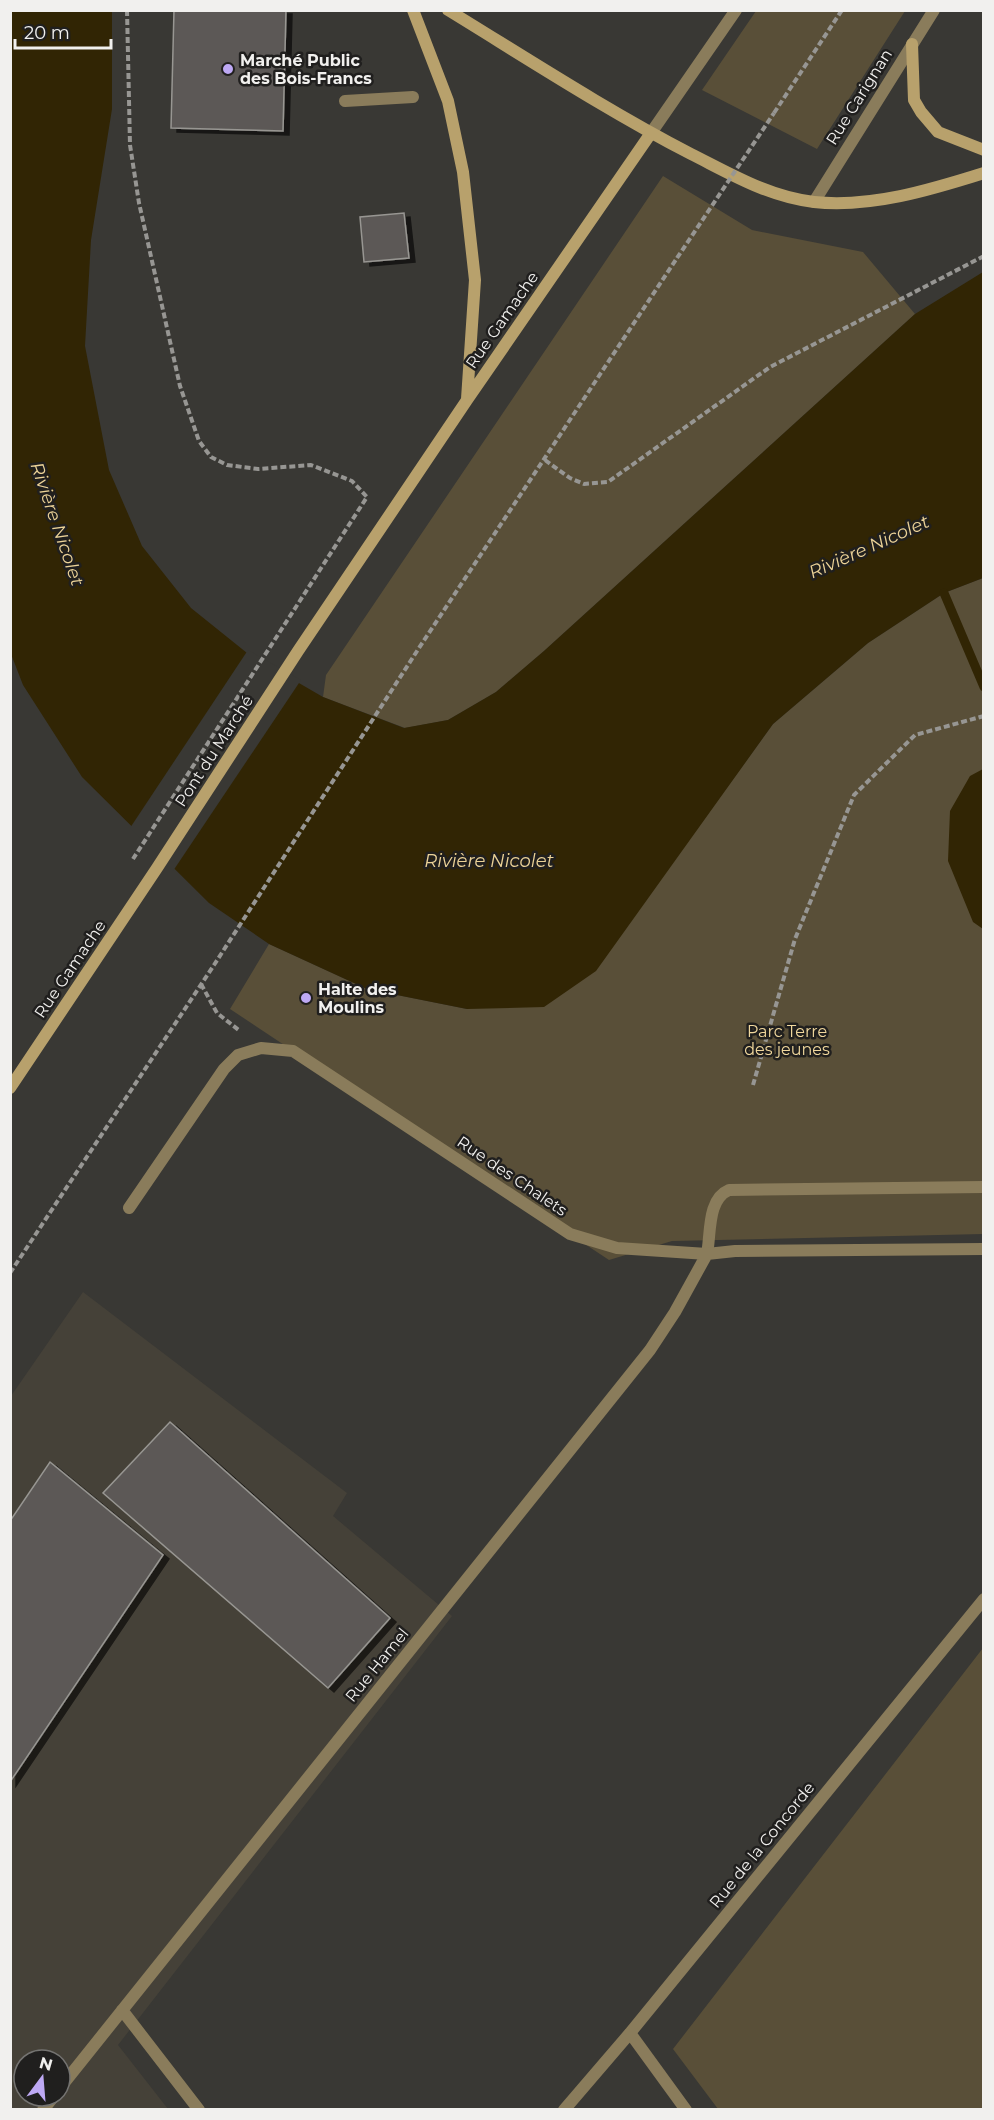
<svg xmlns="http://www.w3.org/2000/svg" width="994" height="2120" viewBox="0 0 994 2120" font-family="Montserrat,sans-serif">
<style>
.built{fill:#454138;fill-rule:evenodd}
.green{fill:#594f38}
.water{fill:#312504}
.pier{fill:#393834}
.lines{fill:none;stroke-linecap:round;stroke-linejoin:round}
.stream{stroke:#312504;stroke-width:9}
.building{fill:#5b5956;stroke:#989692;stroke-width:1.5;filter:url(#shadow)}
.path{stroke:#979693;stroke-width:4;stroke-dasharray:6 3;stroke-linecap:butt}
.lane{stroke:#8a7c5b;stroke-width:12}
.street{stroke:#8a7c5b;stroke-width:12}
.secondary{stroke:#b8a16c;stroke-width:12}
.path-bridge{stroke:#979693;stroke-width:4;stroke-dasharray:6 3;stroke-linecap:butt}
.poi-dot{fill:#bea9f4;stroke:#201f1e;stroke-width:2}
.labels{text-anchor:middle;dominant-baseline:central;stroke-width:5;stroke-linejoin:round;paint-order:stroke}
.poi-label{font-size:16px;font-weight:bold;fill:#f1f0ee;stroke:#201f1e;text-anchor:start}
.street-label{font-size:16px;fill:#f1f0ee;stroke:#201f1e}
.park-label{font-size:16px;fill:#f1d89d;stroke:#201f1e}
.water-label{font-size:18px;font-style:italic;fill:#ebd297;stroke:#201f1e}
</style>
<defs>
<filter id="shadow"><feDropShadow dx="6" dy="4" stdDeviation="0" flood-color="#0009"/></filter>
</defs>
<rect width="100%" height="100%" fill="#393834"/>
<!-- built -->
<path class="built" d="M 83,1292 L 347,1493 L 333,1516 L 452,1616 L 118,2045 L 168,2109 L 11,2110 L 11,1396 ZM 24,2060 L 60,2060 L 60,2096 L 24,2096 Z"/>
<!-- green -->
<path class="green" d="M 756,11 L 905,11 L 817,149 L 702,90 Z
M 663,176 L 752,230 L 863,252 L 915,314 L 544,651 L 496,692 L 448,720 L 405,728 L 323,697 L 326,675 Z
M 983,578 L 983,1234 L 672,1241 L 609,1260 L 230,1009 L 269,944 L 367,989 L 467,1009 L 694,833 L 773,724 L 868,643 L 944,593 Z
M 983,1648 L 983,2109 L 718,2109 L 673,2049 Z"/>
<!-- water -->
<path class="water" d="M 11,11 L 112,11 L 112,109 L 91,240 L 85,346 L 109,470 L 142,546 L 191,608 L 247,653 L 323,697 L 404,728 L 448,720 L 496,692 L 544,651 L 915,314 L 983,272 L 983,578 L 944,593 L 868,643 L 773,724 L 596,971 L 544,1007 L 467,1009 L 367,989 L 269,944 L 209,903 L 82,777 L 23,685 L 11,654 Z
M 983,769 L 983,929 L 973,922 L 948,861 L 950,811 L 970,776 Z"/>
<!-- pier -->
<path class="pier" d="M 248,650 L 301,680 L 173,871 L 130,828 Z"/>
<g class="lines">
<!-- stream -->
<path class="stream" d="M 944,593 L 984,687"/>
</g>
<!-- building -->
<path class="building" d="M 174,10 L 286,10 L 283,131 L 171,128 Z
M 404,213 L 409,258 L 364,262 L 360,217 Z
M 170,1422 L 390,1618 L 328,1688 L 103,1493 Z
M 50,1462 L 163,1555 L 10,1782 L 10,1521 Z"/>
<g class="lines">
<!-- path -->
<path class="path" d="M 127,10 L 130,145 L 139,203 L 180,386 L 199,441 L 211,457 L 227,465 L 258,469 L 311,465 L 352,481 L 367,497 L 133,859
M 774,113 L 842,10
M 545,460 L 570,478 L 584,484 L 608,482 L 770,367 L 984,256
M 201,984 L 217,1013 L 240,1031
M 753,1085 L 795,939 L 854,795 L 915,735 L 984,716
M 10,1273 L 214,965 L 419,648 L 677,258"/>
<!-- lane -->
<path class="lane" d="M 345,101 L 413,97
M 707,1254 C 711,1234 707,1199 729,1190 L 984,1187"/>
<!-- street -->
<path class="street" d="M 651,133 L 736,10
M 814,202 L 934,10
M 129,1208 L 224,1069 L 238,1055 L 261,1048 L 293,1051 L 570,1234 L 617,1248 L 707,1254 L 735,1251 L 984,1249
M 122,2010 L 199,2110
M 630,2033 L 686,2110
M 60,2088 L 650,1350 L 675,1312 L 707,1254
M 43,2110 L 54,2096
M 564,2110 L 630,2033 L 984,1599"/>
<!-- secondary -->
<path class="secondary" d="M 413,10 L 448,101 L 463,172 L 475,280 L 467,399
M 448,10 C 528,59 608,111 691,154 C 731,174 769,197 814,202 C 871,208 930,190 984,173
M 912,44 L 914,100 L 921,112 L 938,132 L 984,150
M 10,1088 L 157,868 L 298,651 L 467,400 L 651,133"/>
<!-- path-bridge -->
<path class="path-bridge" d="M 677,258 L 774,113"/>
</g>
<!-- markers -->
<g class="poi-dot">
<circle cx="228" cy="69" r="6"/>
<circle cx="306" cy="998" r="6"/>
</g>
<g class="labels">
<!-- poi labels -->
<g class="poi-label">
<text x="240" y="60">Marché Public<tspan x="240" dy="18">des Bois-Francs</tspan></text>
<text x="318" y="989">Halte des<tspan x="318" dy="18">Moulins</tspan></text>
</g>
<!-- street labels -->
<g class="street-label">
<text transform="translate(859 97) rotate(-58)">Rue Carignan</text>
<text transform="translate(502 320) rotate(-55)">Rue Gamache</text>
<text transform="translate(214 751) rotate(-57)">Pont du Marché</text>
<text transform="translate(70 969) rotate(-56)">Rue Gamache</text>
<text transform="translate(512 1176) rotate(34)">Rue des Chalets</text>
<text transform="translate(377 1665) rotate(-51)">Rue Hamel</text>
<text transform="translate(762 1845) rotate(-51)">Rue de la Concorde</text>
</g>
<!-- park labels -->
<g class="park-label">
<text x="787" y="1031">Parc Terre<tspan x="787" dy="18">des jeunes</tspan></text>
</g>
<!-- water labels -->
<g class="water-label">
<text transform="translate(57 524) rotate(71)">Rivière Nicolet</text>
<text transform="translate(869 547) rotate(-24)">Rivière Nicolet</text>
<text x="489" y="861">Rivière Nicolet</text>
</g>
</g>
<!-- border -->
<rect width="994" height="2120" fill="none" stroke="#f1f0ee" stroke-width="24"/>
<!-- north arrow -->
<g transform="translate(42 2078) rotate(16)"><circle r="28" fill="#201f1e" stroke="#747371" stroke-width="1.5"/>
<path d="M0-4.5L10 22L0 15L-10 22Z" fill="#bea9f4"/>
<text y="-9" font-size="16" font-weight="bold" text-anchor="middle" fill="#f1f0ee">N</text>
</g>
<!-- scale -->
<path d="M15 39v9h96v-9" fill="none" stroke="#f1f0ee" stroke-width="3"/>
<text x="24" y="39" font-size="18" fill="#f1f0ee" stroke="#201f1e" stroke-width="4.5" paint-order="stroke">20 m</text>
</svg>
